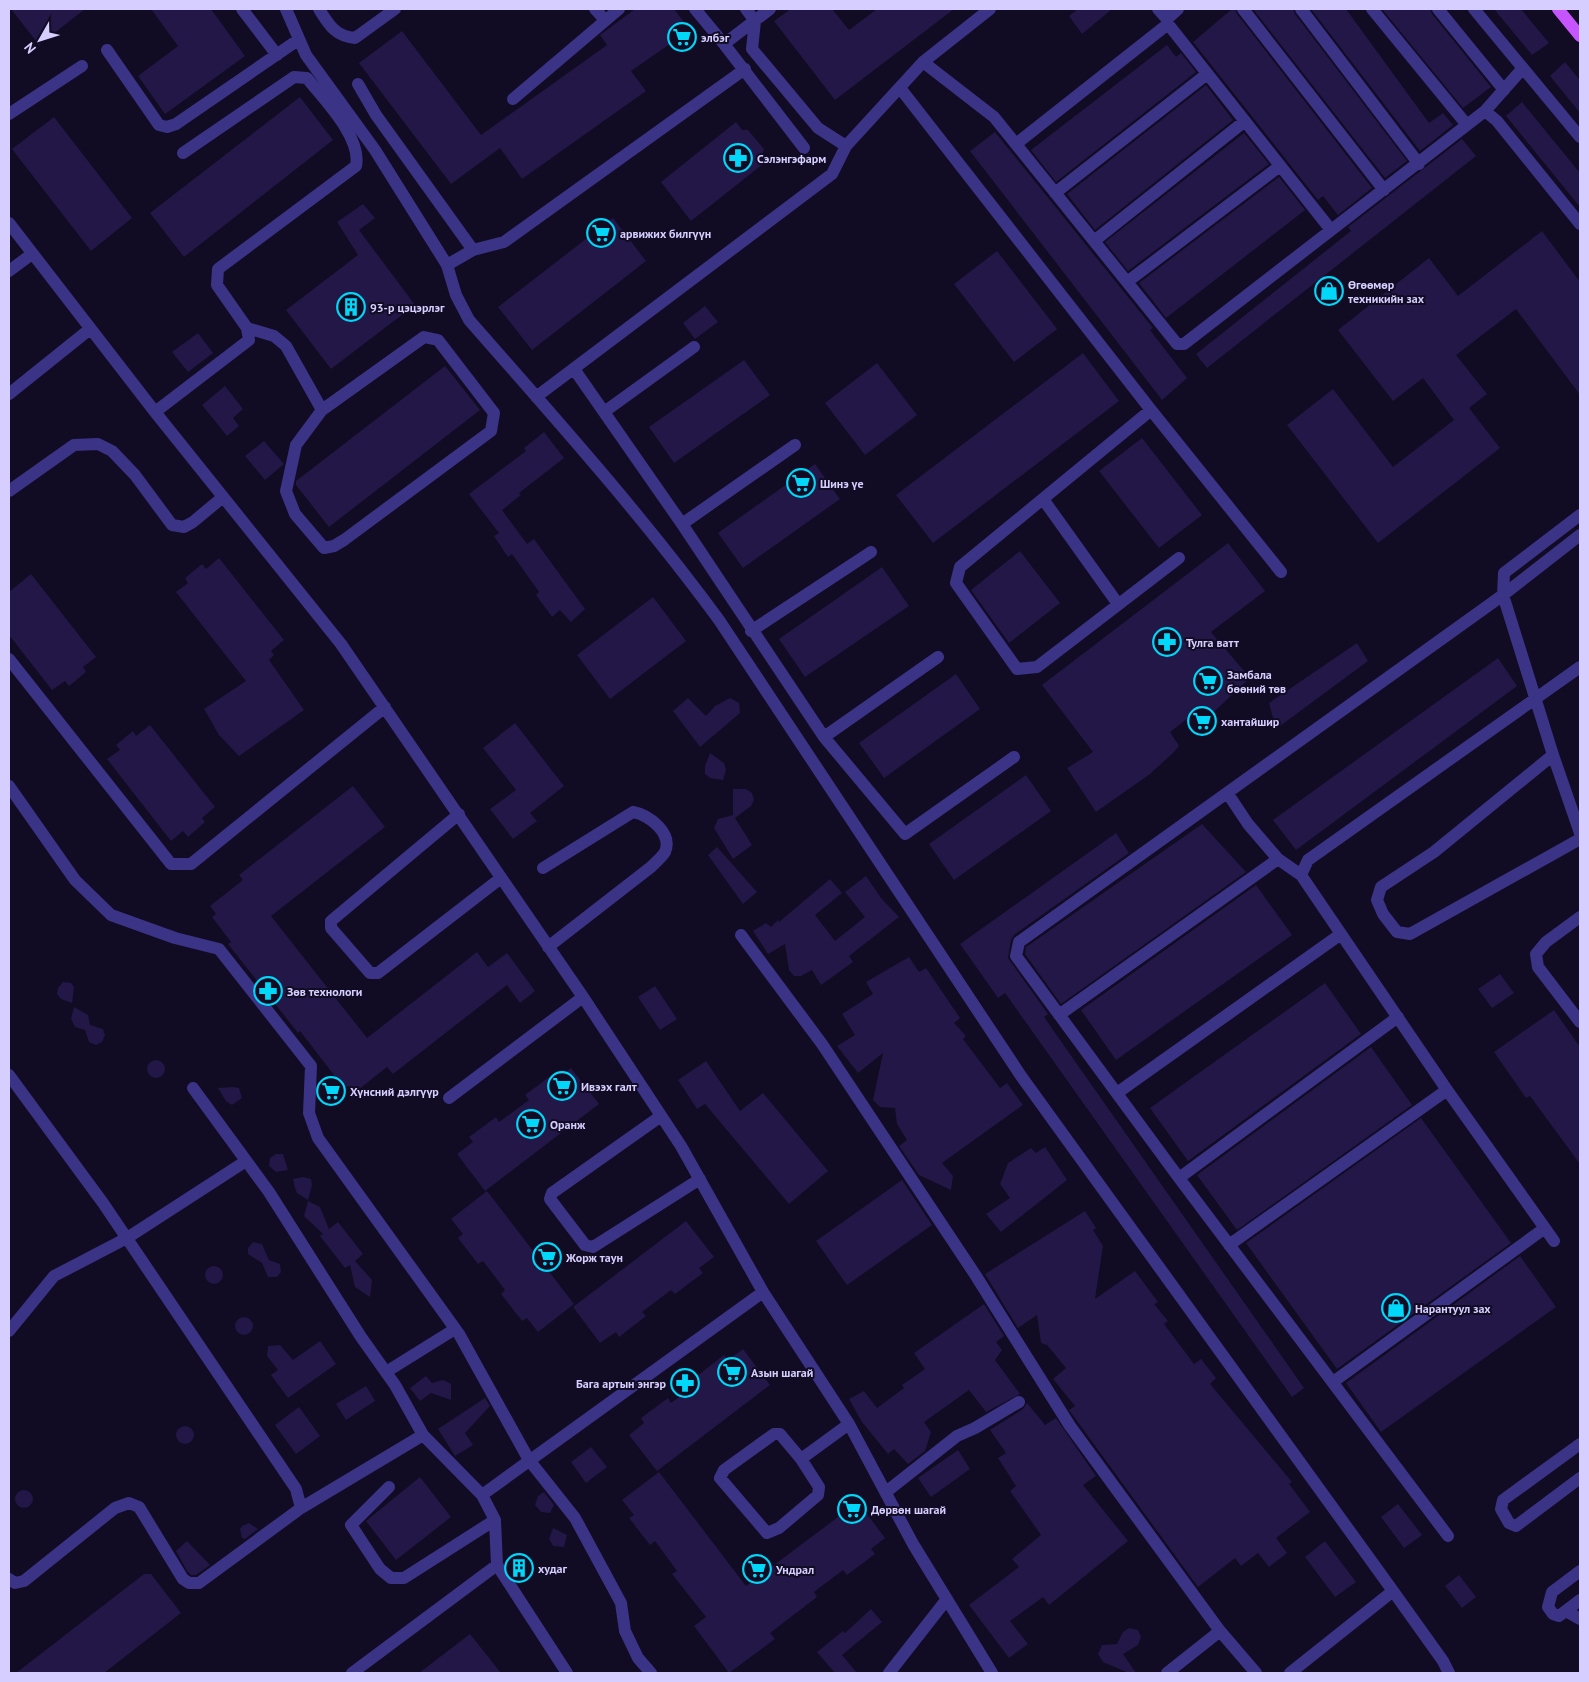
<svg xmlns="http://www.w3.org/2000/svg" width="1589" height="1682" viewBox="0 0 1589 1682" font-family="'PT Sans',sans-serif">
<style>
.building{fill:#221746}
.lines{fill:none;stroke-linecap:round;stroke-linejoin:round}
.minor{stroke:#3a3386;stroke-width:12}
.major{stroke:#c655ff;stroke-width:12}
.labels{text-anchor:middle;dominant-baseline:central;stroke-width:4;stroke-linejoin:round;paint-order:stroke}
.poi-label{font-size:12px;font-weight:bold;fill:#d6ceff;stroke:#110c23;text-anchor:start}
</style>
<rect width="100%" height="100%" fill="#110c23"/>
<!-- building -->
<path class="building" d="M 11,9 L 85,9 L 39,45 Z
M 151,9 L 211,9 L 245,56 L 165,114 L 138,76 L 178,46 Z
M 635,9 L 674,9 L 690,30 L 631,71 L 646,91 L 522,179 L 500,148 L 451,184 L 359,63 L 402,31 L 481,135 L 607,45 L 600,35 Z
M 791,9 L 832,9 L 849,30 L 877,9 L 954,9 L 835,100 L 774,21 Z
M 1078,9 L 1112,9 L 1082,34 L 1069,16 Z
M 1232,9 L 1235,9 L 1237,14 L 1372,188 L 1338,215 L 1323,196 L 1318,200 L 1193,42 Z
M 1253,9 L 1293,9 L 1295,14 L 1407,161 L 1385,178 Z
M 1311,9 L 1346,9 L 1429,123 L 1443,113 L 1453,125 L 1420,151 Z
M 1382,9 L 1430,9 L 1432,14 L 1491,87 L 1463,108 Z
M 1494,9 L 1521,9 L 1549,43 L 1532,55 Z
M 1167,45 L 1176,57 L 1181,53 L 1196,72 L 1056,182 L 1031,150 Z
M 1565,62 L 1580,80 L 1580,113 L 1550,76 Z
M 1206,85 L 1233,120 L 1095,230 L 1067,194 Z
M 300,97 L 333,140 L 184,257 L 150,213 Z
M 1522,102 L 1580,173 L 1580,207 L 1506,116 Z
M 54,117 L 132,218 L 91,251 L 12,149 Z
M 736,122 L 742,130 L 748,130 L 764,149 L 762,155 L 767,161 L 691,221 L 661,182 Z
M 995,132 L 1153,328 L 1150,330 L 1187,378 L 1162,400 L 970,151 Z
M 1244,133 L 1269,164 L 1128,271 L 1105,242 Z
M 1462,139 L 1476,156 L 1207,368 L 1196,354 L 1351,231 L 1348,227 Z
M 1279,177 L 1305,210 L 1166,318 L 1139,283 Z
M 363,204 L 375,218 L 359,230 L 415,305 L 331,369 L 286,310 L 358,255 L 337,222 Z
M 613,218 L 646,261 L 532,350 L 498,307 Z
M 1542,231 L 1580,282 L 1580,395 L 1516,309 L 1456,355 L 1487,394 L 1469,408 L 1500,448 L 1378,543 L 1287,425 L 1333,389 L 1393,467 L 1454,420 L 1423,378 L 1393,401 L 1338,330 L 1429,258 L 1458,296 Z
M 997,251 L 1057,329 L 1014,362 L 954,284 Z
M 705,306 L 718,322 L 695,339 L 683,323 Z
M 198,333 L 213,353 L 188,372 L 172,352 Z
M 1083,353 L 1119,401 L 933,543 L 896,495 Z
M 744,360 L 770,395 L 674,463 L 649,427 Z
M 877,363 L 917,415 L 865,455 L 825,403 Z
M 445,366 L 480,410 L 329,527 L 296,485 L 296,481 Z
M 225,386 L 243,409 L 233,418 L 239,426 L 227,436 L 202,405 Z
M 544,432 L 564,458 L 519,493 L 521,495 L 502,510 L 527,544 L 534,539 L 585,609 L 571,622 L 560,610 L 552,617 L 536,595 L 539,592 L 512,554 L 508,557 L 494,536 L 499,533 L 469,494 L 526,451 L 524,448 Z
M 1142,438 L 1202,515 L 1159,548 L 1099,471 Z
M 264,441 L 284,464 L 265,480 L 245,456 Z
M 815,464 L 840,499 L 743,568 L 718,533 Z
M 1228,543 L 1265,591 L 1211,632 L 1250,678 L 1203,722 L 1196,712 L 1170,732 L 1179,746 L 1173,753 L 1150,774 L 1096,812 L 1067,768 L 1093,752 L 1042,685 Z
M 1020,551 L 1060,603 L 1009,643 L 971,590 Z
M 219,558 L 284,640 L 271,651 L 274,655 L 269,660 L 304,710 L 239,756 L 219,735 L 204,709 L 246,681 L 176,592 L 188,583 L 185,578 L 202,564 L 206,569 Z
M 882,567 L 909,606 L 805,677 L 779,639 Z
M 31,574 L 96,657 L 83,667 L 86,672 L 69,686 L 65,681 L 52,690 L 9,635 L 9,592 Z
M 653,597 L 686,641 L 610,699 L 577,655 Z
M 1357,643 L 1368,661 L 1276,729 L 1269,703 Z
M 1498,658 L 1517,686 L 1296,850 L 1273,820 Z
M 956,674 L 980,709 L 884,778 L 859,743 Z
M 688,698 L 706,716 L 715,706 L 730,698 L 739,703 L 740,713 L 700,747 L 673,711 Z
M 515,723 L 564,786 L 530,813 L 537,821 L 513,839 L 490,809 L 516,790 L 483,748 Z
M 150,725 L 215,807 L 202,818 L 205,822 L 188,837 L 183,831 L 171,841 L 107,759 L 120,750 L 116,745 L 133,731 L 136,736 Z
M 710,753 L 724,763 L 726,770 L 723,780 L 710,778 L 705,774 L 705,766 Z
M 1026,775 L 1051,811 L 954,880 L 929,844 Z
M 353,786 L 385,827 L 271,916 L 367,1038 L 477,952 L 488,967 L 507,953 L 535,991 L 520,1003 L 507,985 L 393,1074 L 387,1067 L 353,1094 L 348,1086 L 344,1088 L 300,1031 L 298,1033 L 228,944 L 231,942 L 212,917 L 216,914 L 210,906 L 243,880 L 239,875 Z
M 733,789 L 746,789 L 752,793 L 754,800 L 751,806 L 735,818 L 752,845 L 733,859 L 714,828 L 718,819 L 733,815 Z
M 1202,824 L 1246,872 L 1061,1004 L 1025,954 L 1026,947 Z
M 1116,833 L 1129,853 L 1014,935 L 1011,940 L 1008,958 L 1048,1014 L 1044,1017 L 1304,1388 L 1292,1397 L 1005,993 L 998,998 L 960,944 Z
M 717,847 L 757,892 L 743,904 L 708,855 Z
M 866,876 L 881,898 L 899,917 L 849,956 L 853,962 L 821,985 L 812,970 L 801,976 L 794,976 L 789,970 L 785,944 L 768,954 L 753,931 L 766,923 L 771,927 L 778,920 L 779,922 L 830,879 L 842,893 L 815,915 L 835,941 L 865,917 L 845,892 Z
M 1256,885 L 1292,935 L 1116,1060 L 1081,1010 Z
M 909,957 L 919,972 L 926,968 L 960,1018 L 954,1023 L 966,1036 L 963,1039 L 1000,1088 L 1007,1083 L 1023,1105 L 942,1163 L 953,1176 L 951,1190 L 919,1175 L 899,1146 L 907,1140 L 897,1124 L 895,1108 L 880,1107 L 873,1100 L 883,1053 L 858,1073 L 837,1046 L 855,1035 L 842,1014 L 873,994 L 866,982 Z
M 1500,974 L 1514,993 L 1492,1008 L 1478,989 Z
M 63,982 L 71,983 L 74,987 L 72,1003 L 61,999 L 57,994 L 58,988 Z
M 1325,983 L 1361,1034 L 1188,1161 L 1150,1108 Z
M 655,986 L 677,1019 L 660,1030 L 638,997 Z
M 74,1007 L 88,1015 L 90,1025 L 103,1029 L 105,1035 L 102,1042 L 96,1045 L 89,1042 L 85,1030 L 75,1027 L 71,1019 Z
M 1554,1010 L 1580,1047 L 1580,1164 L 1530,1096 L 1526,1098 L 1494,1052 Z
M 1371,1047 L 1412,1105 L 1237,1230 L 1197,1175 Z
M147 1069a9 9 0 1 1 18 0a9 9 0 1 1-18 0Z
M 706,1061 L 740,1111 L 763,1093 L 828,1171 L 789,1204 L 705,1104 L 697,1109 L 678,1080 Z
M 571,1068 L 599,1104 L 485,1191 L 457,1154 L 473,1142 L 469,1137 L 496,1117 L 499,1122 L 529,1100 L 525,1095 L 553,1074 L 557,1079 Z
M 233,1087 L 239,1088 L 242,1098 L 232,1105 L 226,1101 L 218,1088 Z
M 1421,1118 L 1511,1243 L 1337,1369 L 1246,1243 Z
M 1045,1147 L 1067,1180 L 1001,1232 L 986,1214 L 1010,1198 L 1000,1184 L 1008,1163 L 1031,1148 L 1036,1153 Z
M 276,1154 L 283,1154 L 288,1170 L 276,1172 L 269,1166 L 270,1158 Z
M 303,1177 L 311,1179 L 312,1185 L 308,1200 L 297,1193 L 295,1188 L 293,1179 Z
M 902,1180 L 932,1225 L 847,1285 L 816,1241 Z
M 487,1191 L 574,1304 L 538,1332 L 527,1318 L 522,1321 L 501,1294 L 505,1290 L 483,1261 L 478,1264 L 458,1238 L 463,1234 L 451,1219 Z
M 308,1201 L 320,1207 L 329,1229 L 338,1222 L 363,1254 L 355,1261 L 372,1280 L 370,1297 L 355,1287 L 350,1265 L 345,1268 L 320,1236 L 323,1234 L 304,1216 Z
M 1085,1211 L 1096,1228 L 1093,1230 L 1103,1246 L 1095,1299 L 1135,1271 L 1158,1302 L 1154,1304 L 1168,1321 L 1164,1324 L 1194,1364 L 1201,1359 L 1216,1378 L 1210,1384 L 1292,1482 L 1289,1484 L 1310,1512 L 1276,1538 L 1287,1553 L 1269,1567 L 1258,1553 L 1241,1566 L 1235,1558 L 1198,1587 L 1069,1410 L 1075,1406 L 1053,1379 L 1066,1368 L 1047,1345 L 1041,1343 L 1037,1315 L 1018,1328 L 985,1274 Z
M 686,1221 L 714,1257 L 699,1268 L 703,1273 L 675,1294 L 671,1290 L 642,1312 L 646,1316 L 619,1337 L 616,1332 L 600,1343 L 573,1307 Z
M 253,1242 L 262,1244 L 269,1260 L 280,1264 L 281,1272 L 277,1277 L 268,1277 L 262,1263 L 248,1254 L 248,1248 Z
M 1520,1256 L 1556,1307 L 1381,1432 L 1346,1383 Z
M205 1275a9 9 0 1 1 18 0a9 9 0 1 1-18 0Z
M 984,1304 L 1004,1336 L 996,1342 L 1002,1350 L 995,1360 L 1020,1394 L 986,1412 L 969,1390 L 924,1422 L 931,1432 L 925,1451 L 908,1464 L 894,1449 L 888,1454 L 862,1422 L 849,1399 L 864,1391 L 877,1408 L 904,1388 L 902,1385 L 925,1369 L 914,1353 Z
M235 1326a9 9 0 1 1 18 0a9 9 0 1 1-18 0Z
M 320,1341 L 336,1364 L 288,1398 L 271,1375 L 278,1370 L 267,1356 L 268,1346 L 280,1345 L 293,1360 Z
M 743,1349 L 770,1385 L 657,1471 L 629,1435 L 644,1423 L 641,1418 L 668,1398 L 671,1403 L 701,1381 L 697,1376 L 724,1355 L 728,1360 Z
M 426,1376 L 432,1383 L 443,1380 L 451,1384 L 451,1400 L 431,1393 L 420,1401 L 410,1388 Z
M 366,1386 L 375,1401 L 346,1420 L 336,1404 Z
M 485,1398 L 490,1406 L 465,1433 L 473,1445 L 455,1456 L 438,1429 Z
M 1027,1403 L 1045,1425 L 1056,1418 L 1096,1476 L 1083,1485 L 1128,1541 L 1049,1605 L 1043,1597 L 1010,1621 L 1028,1644 L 1009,1658 L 969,1605 L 1019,1567 L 1012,1559 L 1041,1535 L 1010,1491 L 1016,1486 L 998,1458 L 1006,1453 L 990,1430 L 1023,1409 Z
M 299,1407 L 320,1436 L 296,1454 L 275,1425 Z
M176 1435a9 9 0 1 1 18 0a9 9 0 1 1-18 0Z
M 591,1447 L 607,1467 L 586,1483 L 571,1462 Z
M 958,1450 L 970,1469 L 931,1497 L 918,1478 Z
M 659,1472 L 746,1586 L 858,1502 L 885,1538 L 871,1549 L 875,1554 L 847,1575 L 843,1570 L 814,1592 L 817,1597 L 770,1633 L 775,1639 L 729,1673 L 694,1626 L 706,1617 L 672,1574 L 677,1571 L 655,1541 L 650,1545 L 629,1518 L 634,1515 L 622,1500 Z
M 420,1477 L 451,1517 L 396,1560 L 366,1521 Z
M15 1499a9 9 0 1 1 18 0a9 9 0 1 1-18 0Z
M 544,1492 L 554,1505 L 550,1513 L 541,1512 L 535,1505 L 538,1496 Z
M 1398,1504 L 1422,1535 L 1404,1548 L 1381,1517 Z
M 249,1523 L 258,1529 L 245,1539 L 242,1538 L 240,1529 L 242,1526 Z
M 553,1528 L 567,1535 L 564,1547 L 553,1546 L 551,1542 L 549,1539 Z
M 187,1541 L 210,1565 L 196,1575 L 191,1575 L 187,1571 L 176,1551 Z
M 1325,1541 L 1356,1582 L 1335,1597 L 1305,1557 Z
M 144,1574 L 151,1574 L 181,1613 L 104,1673 L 16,1673 Z
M 1459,1575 L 1476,1597 L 1462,1608 L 1445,1586 Z
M 871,1609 L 882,1622 L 842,1655 L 857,1673 L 835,1673 L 817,1652 L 843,1631 L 845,1633 Z
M 1129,1628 L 1138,1630 L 1141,1637 L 1138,1645 L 1123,1654 L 1136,1673 L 1129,1673 L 1103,1662 L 1098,1654 L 1102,1645 L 1117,1644 L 1123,1632 Z
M 470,1634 L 501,1673 L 419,1673 Z"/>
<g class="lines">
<!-- minor -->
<path class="minor" d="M 242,9 L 277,55
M 286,9 L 306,55 L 375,150 L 447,265 L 456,295 L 469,320 C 555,418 642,515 719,620 L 1021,1076 L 1393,1591 L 1443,1661 L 1449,1673
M 319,9 C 329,25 335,36 355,38 L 395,9
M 595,9 L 605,20
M 695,9 L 724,44
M 746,9 L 755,21 L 752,49 L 818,128 L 846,146
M 770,9 L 724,44 L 804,148
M 1158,9 L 1167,19
M 1178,9 L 1167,19 L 1168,24 L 1331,230
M 1243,9 L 1384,190
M 1301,9 L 1419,164
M 1372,9 L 1467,125
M 1438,9 L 1504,90
M 1474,9 L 1580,137
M 107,50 L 159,125 L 167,127 L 176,124 L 298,40
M 923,62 L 994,117 L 1177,344 L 1184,344 L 1485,111 L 1497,121 L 1580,224
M 358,84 L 376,115 L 473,250
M 900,88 L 1151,410 L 1281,572
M 513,99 L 619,9
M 1485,111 L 1523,68
M 9,114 L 82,66
M 1016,144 L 1168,24
M 1055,193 L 1207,74
M 9,223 L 155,412 L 341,644 L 583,997 L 681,1146 L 763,1292 L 849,1424 L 913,1544 L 992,1673
M 1094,241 L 1245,121
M 447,265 L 473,250 L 504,242 L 745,69
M 9,271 L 32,254
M 1127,282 L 1280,166
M 247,328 L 274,336 L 286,346 L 322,410
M 424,337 L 438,340 L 494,413 L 491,431 L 344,540 L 334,546 L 324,548 L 295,514 L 286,491 L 296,445 L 322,410 Z
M 574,369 L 682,524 L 824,737 L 905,834 L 1014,757
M 9,394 L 90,329
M 536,397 L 832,174 L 846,146 L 923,62 L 990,9
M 1151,410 L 960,567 L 956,583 L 1017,669 L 1037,667 L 1179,558
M 155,412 L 249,340 L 247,328 L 217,285 L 218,269 L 356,166 C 362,137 324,100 307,78 L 294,77 L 183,153
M 604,412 L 694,347
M 9,491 L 74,445 L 98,444 L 112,451 L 135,475 L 172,525 L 184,527 L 193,522 L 223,497
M 1043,499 L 1118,604
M 1580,515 L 1504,573 L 1503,595 L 1553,755 L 1580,833
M 682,524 L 795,445
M 751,631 L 871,552
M 9,659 L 171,864 L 191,864 L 385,707
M 824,737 L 938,657
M 1553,755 L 1434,852 L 1381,887 L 1377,900 L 1383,914 L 1397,932 L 1410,934 L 1580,839
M 9,786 L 75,880 L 111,915 L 175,938 L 219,949 L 311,1066 L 309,1113 L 318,1138 L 459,1334 L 529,1460 L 575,1518 L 621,1603 L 625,1631 L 638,1658 L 651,1673
M 1228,794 L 1248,824 L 1278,859 L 1301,875
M 459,814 L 331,921 L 331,928 L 370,973 L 378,973 L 501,878
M 543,868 L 633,812 C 649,815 673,833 665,852 C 662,857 655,863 651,867 L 548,947
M 1580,917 L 1546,942 L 1536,954 L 1538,967 L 1580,1022
M 741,935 L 822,1044 L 976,1276 L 1070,1426 L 1220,1631 L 1256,1673
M 1059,1015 L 1278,859
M 9,1075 L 103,1203 L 296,1489 L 301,1508 L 199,1583 L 189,1583 L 183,1579 L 139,1507 L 129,1503 L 115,1508 L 24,1581 L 15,1583 L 9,1579
M 193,1088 L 269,1192 L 361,1337 L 395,1385 L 423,1435 L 482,1495 L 763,1292
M 1117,1093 L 1341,934
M 449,1098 L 583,997
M 661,1116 L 552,1193 L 550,1199 L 585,1245 L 593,1247 L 700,1179
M 1179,1178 L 1398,1017
M 1554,1241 L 1447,1090 L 1301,875 L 1308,860 L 1580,667
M 1229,1245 L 1447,1090
M 9,1331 L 54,1276 L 127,1238 L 246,1161
M 386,1372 L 455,1329
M 1333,1382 L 1545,1228
M 774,1434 L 780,1434 L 801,1459 L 819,1487 L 818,1495 L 779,1528 L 767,1533 L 720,1478 L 724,1470 Z
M 1580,1444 L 1503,1500 L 1501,1509 L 1509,1523 L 1516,1526 L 1580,1478
M 801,1459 L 849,1424
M 389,1487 L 351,1525 L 380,1569 L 391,1578 L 404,1578 L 495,1520
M 886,1492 L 957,1436 L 975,1428 L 1019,1402
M 482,1495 L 495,1520 L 497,1565 L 567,1673
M 301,1508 L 423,1435
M 1448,1536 L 1179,1178 L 1016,956 L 1019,942 L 1503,595 L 1580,535
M 1580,1571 L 1552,1592 L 1548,1607 L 1553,1614 L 1559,1616 L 1580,1600
M 1566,1611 L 1580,1619
M 352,1673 L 497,1565
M 889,1673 L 947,1599
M 1167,1673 L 1220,1631
M 1290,1673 L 1393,1591"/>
<!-- major -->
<path class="major" d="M 1558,9 L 1580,36"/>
</g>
<!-- icons -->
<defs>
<symbol id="supermarket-ring" viewBox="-11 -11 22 22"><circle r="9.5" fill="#110c23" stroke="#00d7f9" stroke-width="1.5"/><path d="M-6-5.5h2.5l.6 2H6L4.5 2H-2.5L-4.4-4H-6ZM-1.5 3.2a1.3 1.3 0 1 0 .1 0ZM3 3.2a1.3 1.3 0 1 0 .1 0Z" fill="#00d7f9"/></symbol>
<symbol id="pharmacy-ring" viewBox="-11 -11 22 22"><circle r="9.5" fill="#110c23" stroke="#00d7f9" stroke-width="1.5"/><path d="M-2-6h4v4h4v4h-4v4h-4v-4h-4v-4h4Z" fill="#00d7f9"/></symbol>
<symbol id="shop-ring" viewBox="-11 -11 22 22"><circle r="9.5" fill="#110c23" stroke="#00d7f9" stroke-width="1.5"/><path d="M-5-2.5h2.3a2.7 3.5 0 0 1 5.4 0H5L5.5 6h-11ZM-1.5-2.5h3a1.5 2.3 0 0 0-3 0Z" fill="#00d7f9"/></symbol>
<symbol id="building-ring" viewBox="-11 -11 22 22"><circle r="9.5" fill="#110c23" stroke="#00d7f9" stroke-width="1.5"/><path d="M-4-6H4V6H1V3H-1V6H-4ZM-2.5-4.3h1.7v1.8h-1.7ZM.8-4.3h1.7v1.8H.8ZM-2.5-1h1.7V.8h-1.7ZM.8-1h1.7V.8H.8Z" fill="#00d7f9"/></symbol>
</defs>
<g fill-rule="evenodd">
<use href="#supermarket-ring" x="666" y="21" width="32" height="32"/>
<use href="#pharmacy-ring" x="722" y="142" width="32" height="32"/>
<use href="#supermarket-ring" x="585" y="217" width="32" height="32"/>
<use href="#shop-ring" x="1313" y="275" width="32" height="32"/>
<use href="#building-ring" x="335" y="291" width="32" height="32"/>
<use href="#supermarket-ring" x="785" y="467" width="32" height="32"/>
<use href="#pharmacy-ring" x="1151" y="626" width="32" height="32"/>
<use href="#supermarket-ring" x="1192" y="665" width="32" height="32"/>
<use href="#supermarket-ring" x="1186" y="705" width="32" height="32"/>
<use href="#pharmacy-ring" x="252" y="975" width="32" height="32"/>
<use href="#supermarket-ring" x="546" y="1070" width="32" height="32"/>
<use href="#supermarket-ring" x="315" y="1075" width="32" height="32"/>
<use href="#supermarket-ring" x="515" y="1108" width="32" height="32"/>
<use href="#supermarket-ring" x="531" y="1241" width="32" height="32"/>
<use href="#shop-ring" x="1380" y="1292" width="32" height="32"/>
<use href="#supermarket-ring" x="716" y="1356" width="32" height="32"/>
<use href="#pharmacy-ring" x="669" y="1367" width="32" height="32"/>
<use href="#supermarket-ring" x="836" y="1493" width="32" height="32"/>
<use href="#building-ring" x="503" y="1552" width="32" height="32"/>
<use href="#supermarket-ring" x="741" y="1553" width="32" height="32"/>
</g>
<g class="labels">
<!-- poi labels -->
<g class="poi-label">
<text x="701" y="37">элбэг</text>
<text x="757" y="158">Сэлэнгэфарм</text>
<text x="620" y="233">арвижих билгүүн</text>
<text x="1348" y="284">Өгөөмөр<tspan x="1348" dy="14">техникийн зах</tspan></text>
<text x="370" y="307">93-р цэцэрлэг</text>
<text x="820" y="483">Шинэ үе</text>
<text x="1186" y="642">Тулга ватт</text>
<text x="1227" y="674">Замбала<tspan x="1227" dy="14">бөөний төв</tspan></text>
<text x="1221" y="721">хантайшир</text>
<text x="287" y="991">Зөв технологи</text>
<text x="581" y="1086">Ивээх галт</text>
<text x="350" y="1091">Хүнсний дэлгүүр</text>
<text x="550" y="1124">Оранж</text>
<text x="566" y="1257">Жорж таун</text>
<text x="1415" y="1308">Нарантуул зах</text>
<text x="751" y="1372">Азын шагай</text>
<text x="666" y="1383" text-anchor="end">Бага артын энгэр</text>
<text x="871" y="1509">Дөрвөн шагай</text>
<text x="538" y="1568">худаг</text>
<text x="776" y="1569">Ундрал</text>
</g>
</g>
<!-- border -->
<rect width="1589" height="1682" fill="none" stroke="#d6ceff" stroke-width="20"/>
<!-- north arrow -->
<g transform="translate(40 40) rotate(231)" stroke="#110c23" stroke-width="4" paint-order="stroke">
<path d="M0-4L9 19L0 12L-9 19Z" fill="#d6ceff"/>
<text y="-8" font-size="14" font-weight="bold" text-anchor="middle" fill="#d6ceff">N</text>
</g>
</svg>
